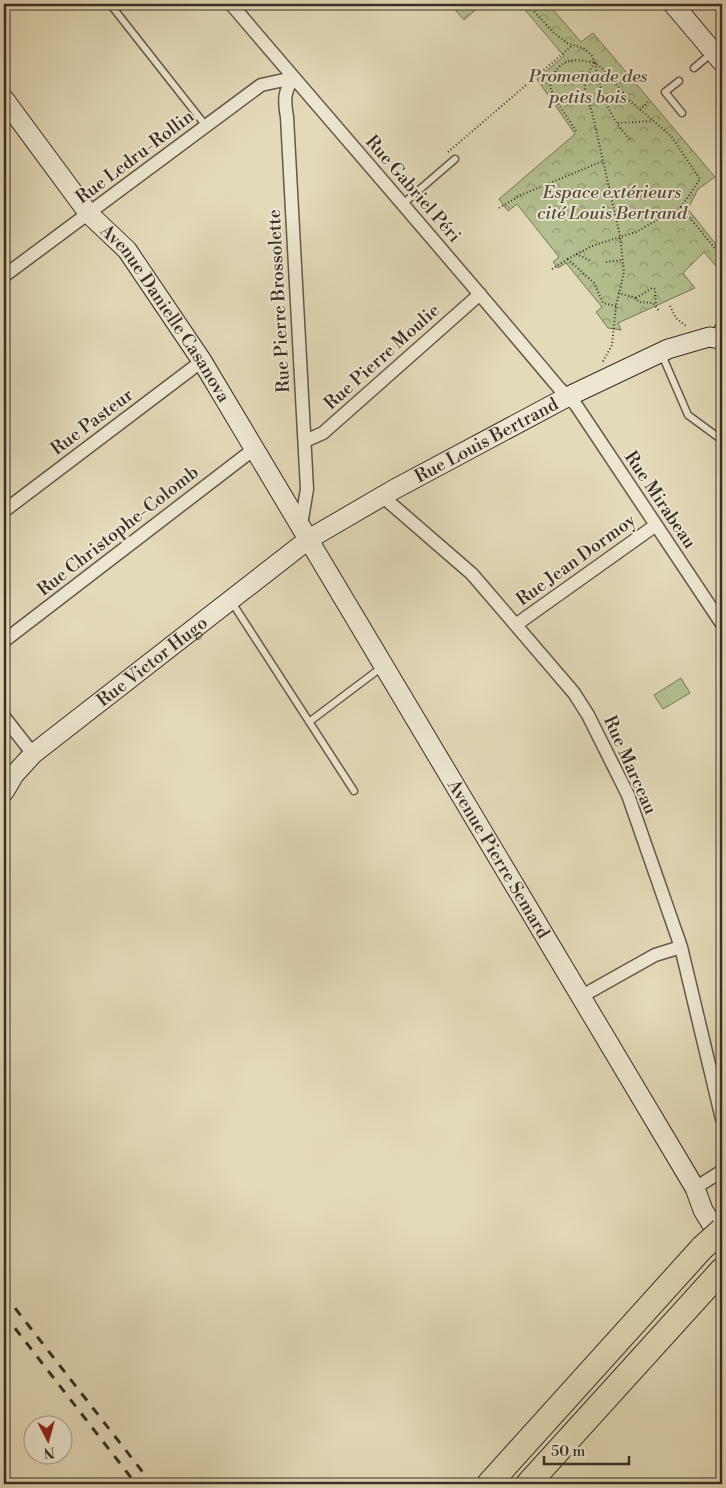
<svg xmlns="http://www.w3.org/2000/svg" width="726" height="1488" viewBox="0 0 726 1488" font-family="'Libre Bodoni',serif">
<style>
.park{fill:url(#park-crowns);stroke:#76775a}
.pitch{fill:#b3c08f;stroke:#76775a}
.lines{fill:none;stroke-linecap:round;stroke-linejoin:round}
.lane-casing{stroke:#64594a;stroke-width:9}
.street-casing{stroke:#64594a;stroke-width:15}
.secondary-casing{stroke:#392e26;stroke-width:21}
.highway-casing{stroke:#392e26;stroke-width:26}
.path{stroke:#392e26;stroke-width:2;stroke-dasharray:1 2.5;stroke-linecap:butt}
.lane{stroke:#ede7d1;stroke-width:6}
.street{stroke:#ede7d1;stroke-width:12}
.secondary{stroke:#ede7d1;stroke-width:19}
.highway{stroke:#e3dab8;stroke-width:24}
.rail{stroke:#392e26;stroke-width:3;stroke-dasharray:9 9;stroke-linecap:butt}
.highway-bridge-casing{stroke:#392e26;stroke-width:26;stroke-linecap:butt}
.highway-bridge{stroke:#e3dab8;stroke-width:24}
.labels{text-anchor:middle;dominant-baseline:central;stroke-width:4;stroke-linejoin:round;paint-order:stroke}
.park-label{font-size:18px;font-style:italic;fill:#514b3b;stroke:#ede7d1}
.street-label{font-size:18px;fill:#392e26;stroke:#ede7d1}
</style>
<defs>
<pattern id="park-crowns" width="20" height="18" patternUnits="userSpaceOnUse" patternTransform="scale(1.25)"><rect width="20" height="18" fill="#b3c08f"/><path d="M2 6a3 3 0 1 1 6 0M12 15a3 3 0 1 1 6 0" fill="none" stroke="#939c75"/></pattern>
</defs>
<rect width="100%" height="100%" fill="#e3dab8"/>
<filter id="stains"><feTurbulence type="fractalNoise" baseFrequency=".004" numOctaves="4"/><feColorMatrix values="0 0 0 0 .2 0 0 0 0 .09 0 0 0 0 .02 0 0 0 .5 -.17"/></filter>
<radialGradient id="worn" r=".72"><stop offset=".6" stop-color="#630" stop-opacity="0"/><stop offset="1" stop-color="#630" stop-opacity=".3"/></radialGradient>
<!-- park -->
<path class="park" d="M 450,4 L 482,4 L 464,20 Z
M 520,4 L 548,4 L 581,42 L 593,33 L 715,177 L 698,189 L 688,209 L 722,252 L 722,261 L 716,266 L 704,252 L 683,273 L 695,288 L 618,323 L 621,330 L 608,328 L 596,312 L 602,307 L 566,263 L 558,268 L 553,262 L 559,257 L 517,204 L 508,211 L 499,199 L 575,134 L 537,79 L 564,56 Z"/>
<!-- pitch -->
<path class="pitch" d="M 681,678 L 690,693 L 663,709 L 654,695 Z"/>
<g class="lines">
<defs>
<path id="lane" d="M 110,4 L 206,126
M 694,68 L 713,52
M 679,81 L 665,92 L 682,113
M 404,203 L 455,159
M 662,355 L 688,415 L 722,440
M 231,601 L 354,791
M 309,722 L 382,667"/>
<path id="street" d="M 231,4 C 340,132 451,259 559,388 L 576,405 L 722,624
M 293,78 C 284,92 284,100 287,117 L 307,489 L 301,525
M 4,276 L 261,85 L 293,78
M 721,329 L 722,328
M 305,441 L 323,433 L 480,294
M 382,496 L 472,574 L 574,693 L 588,715 L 628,795 L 681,947 L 722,1119
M 4,511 L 202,361
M 517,624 L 656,525
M 4,641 L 254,449
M 4,717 L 33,754
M 582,996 L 655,955 L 681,947
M 695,1188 L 722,1171"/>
<g id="secondary">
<path d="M 673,4 L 722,62"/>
<path id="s1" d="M 4,99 L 89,214 L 127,250 L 202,361 L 695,1188 L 703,1210 L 722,1241"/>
<path id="s2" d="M 4,792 L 14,775 L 33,754 L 309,539 L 393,490 L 567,397 L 668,349 L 709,337 L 722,339"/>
</g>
<path id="highway" d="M 489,1484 L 702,1248
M 528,1484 L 722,1270"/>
</defs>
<!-- lane casing -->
<use href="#lane" class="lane-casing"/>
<!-- street casing -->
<use href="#street" class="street-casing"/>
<!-- secondary casing -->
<use href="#secondary" class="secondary-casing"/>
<!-- highway casing -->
<use href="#highway" class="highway-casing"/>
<!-- path -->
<path class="path" d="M 527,4 L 554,33 L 567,43 L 585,49 L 592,56 L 595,63 L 606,71 L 630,101 L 671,136 L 700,179 L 681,207 L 722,257
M 595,63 C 580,81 584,91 592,112 L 620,236 L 624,272 L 616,306 L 612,345 L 602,363
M 595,63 C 600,91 610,121 632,141
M 640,110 L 648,102
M 618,123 L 653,121
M 576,131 C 568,118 556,103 551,89 C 550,85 551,78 554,74 C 563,57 579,59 595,63
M 448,152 L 573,45
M 405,189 L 412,183
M 499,208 L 521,195 L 603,161
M 576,254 L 591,261
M 606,262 L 623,260
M 552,269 L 568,259
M 618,293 L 636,298 L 639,302 L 653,303 L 659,311
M 636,298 L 652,288 L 655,289 L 656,305
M 616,306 L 603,303 L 594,283 L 568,259 L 592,246 L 636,232 L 662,217 L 684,211
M 670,306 L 676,318 L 686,326"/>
<!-- lane -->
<use href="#lane" class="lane"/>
<!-- street -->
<use href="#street" class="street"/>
<!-- secondary -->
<use href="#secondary" class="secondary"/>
<!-- highway -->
<use href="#highway" class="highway"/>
<!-- rail -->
<path class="rail" d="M 4,1294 L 152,1484
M 4,1314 L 136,1484"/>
<defs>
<path id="highway-bridge" d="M 702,1248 L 722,1230"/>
</defs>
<!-- highway-bridge casing -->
<use href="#highway-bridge" class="highway-bridge-casing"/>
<!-- highway-bridge -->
<use href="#highway-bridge" class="highway-bridge"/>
</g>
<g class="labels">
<!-- park labels -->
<g class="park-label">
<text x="588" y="76">Promenade des<tspan x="588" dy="21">petits bois</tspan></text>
<text x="612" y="192">Espace extérieurs<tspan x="612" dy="21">cité Louis Bertrand</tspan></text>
</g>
<!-- street labels -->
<g class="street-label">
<text transform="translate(135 157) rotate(-37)">Rue Ledru-Rollin</text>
<text transform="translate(413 189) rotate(49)">Rue Gabriel Péri</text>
<text transform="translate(279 301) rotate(-93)">Rue Pierre Brossolette</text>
<text stroke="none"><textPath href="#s1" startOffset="269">Avenue Danielle Casanova</textPath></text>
<text transform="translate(382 357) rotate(-42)">Rue Pierre Moulie</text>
<text transform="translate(92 422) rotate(-37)">Rue Pasteur</text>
<text stroke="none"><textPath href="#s2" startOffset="601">Rue Louis Bertrand</textPath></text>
<text transform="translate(660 500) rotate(56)">Rue Mirabeau</text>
<text transform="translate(118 531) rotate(-38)">Rue Christophe-Colomb</text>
<text transform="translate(576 560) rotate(-36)">Rue Jean Dormoy</text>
<text stroke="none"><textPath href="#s2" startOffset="199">Rue Victor Hugo</textPath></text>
<text transform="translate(630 765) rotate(66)">Rue Marceau</text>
<text stroke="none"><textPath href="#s1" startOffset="909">Avenue Pierre Semard</textPath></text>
</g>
</g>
<!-- margin -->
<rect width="726" height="1488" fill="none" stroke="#e3dab8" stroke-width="20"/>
<rect x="5" y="5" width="716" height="1478" fill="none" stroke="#392e26" stroke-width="2.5"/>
<rect x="10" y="10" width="706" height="1468" fill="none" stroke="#392e26"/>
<!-- north arrow -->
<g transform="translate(48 1440) rotate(174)"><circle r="24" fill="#ede7d1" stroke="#a59d8d"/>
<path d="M0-4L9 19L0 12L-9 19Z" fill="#8f2418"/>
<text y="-8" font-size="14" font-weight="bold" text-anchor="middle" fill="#392e26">N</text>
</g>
<!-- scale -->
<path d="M544 1456v8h85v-8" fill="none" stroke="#392e26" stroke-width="2.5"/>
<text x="551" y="1456" font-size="15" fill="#392e26" stroke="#ede7d1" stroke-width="4" paint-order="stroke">50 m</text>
<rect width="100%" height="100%" filter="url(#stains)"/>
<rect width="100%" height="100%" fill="url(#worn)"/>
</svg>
